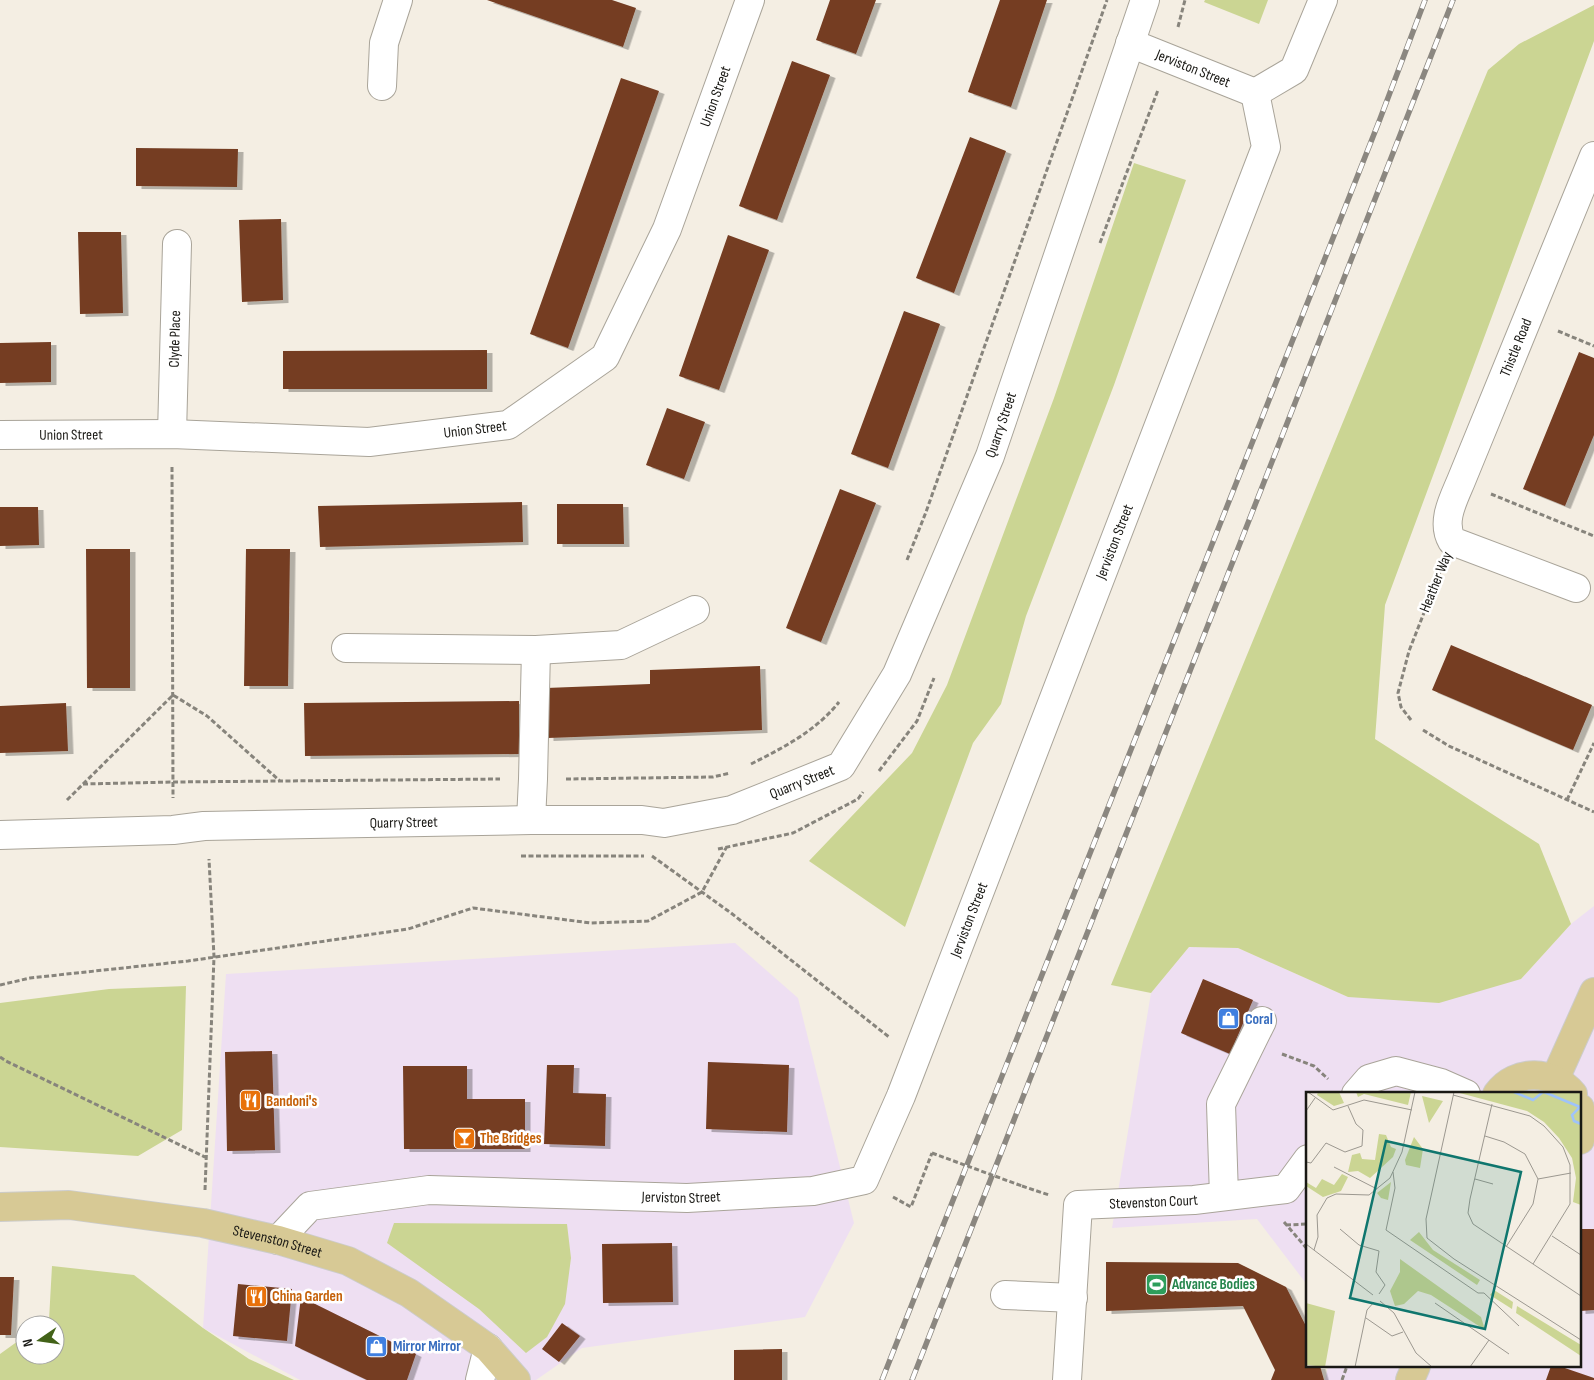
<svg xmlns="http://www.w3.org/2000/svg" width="1594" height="1380" viewBox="0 0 1594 1380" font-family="'Sofia Sans Condensed',sans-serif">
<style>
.commercial{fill:#eedff2}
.green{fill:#cbd593}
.building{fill:#743d23;filter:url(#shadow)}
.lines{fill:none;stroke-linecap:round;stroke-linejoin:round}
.minor-casing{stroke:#a9a499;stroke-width:30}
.major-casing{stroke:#cccccb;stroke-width:30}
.path{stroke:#87847c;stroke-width:3;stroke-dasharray:5 2.5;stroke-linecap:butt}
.minor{stroke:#fff;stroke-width:28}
.major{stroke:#d7c995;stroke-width:28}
.rail-casing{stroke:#8b8780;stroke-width:5.5}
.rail{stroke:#fff;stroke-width:4;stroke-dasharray:11;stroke-linecap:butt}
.path-bridge{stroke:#87847c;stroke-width:3;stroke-dasharray:5 2.5;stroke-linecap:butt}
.labels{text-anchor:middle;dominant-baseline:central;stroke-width:5;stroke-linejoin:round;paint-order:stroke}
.street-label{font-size:15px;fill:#191814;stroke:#fff}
.shop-label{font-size:15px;font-weight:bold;fill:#366cbe;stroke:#fff;text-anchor:start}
.food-label{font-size:15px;font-weight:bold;fill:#c56008;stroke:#fff;text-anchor:start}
.leisure-label{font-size:15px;font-weight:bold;fill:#27864d;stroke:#fff;text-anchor:start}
.inset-river{fill:none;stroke:#9fc3fa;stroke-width:2.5}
.inset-road{fill:none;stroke:#9c9890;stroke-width:1}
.view{fill:#0f766e;fill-opacity:0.15;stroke:#0f766e;stroke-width:2.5}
.inset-edge{fill:none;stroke:#191814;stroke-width:2.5}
</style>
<defs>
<filter id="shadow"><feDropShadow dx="5.5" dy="3" stdDeviation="0" flood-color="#0004"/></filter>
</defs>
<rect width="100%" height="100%" fill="#f4eee3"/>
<!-- commercial -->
<path class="commercial" d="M 1594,906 L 1594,1380 L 1325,1380 L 1328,1366 L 1580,1366 L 1580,1094 L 1308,1094 L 1308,1286 L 1257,1219 L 1112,1228 L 1151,993 L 1189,947 L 1238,948 L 1348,997 L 1521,979 L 1571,924 Z
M 735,943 L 798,998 L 854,1223 L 805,1317 L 582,1348 L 536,1380 L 300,1380 L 203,1328 L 226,974 Z"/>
<!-- green -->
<path class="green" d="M 1205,0 L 1268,0 L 1259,24 L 1204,2 Z
M 1594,5 L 1594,41 L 1385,605 L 1375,739 L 1539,844 L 1571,924 L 1521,979 L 1439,1003 L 1348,997 L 1238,948 L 1189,947 L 1151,993 L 1111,985 L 1488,70 L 1519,44 Z
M 1134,163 L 1186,180 L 1114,385 L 1026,616 L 1001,704 L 973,743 L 905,927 L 809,861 L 912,753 L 947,685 L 1054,398 Z
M 186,986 L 182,1130 L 138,1156 L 0,1147 L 0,1003 L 109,989 Z
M 394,1223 L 567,1224 L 571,1258 L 565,1304 L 547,1337 L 526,1353 L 479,1309 L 387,1243 Z
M 52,1266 L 134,1275 L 203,1328 L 249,1359 L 294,1380 L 0,1380 L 0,1354 L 25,1336 L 25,1355 L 55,1355 L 55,1325 L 41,1325 L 49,1320 Z"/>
<!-- building -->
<path class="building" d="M 487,0 L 612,0 L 636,8 L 623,47 Z
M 830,0 L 876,0 L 856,54 L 816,40 Z
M 1000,0 L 1047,0 L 1011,107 L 968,92 Z
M 792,61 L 830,75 L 777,220 L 739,206 Z
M 621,78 L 659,91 L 568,348 L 530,334 Z
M 970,137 L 1006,151 L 954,293 L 916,278 Z
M 136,148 L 238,149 L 237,187 L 136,186 Z
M 281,219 L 283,300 L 242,302 L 239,220 Z
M 78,232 L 121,232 L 123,313 L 80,314 Z
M 728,235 L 769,250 L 719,390 L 679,376 Z
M 904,311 L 940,324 L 888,468 L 851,454 Z
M 51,342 L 51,382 L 0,383 L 0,343 Z
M 487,350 L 487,389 L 283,389 L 283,351 Z
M 1579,352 L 1594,358 L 1594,435 L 1565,506 L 1523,489 Z
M 667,408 L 705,422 L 684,479 L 646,465 Z
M 840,489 L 876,503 L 821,642 L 786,628 Z
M 522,502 L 523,542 L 320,547 L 318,506 Z
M 557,504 L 623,504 L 624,544 L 557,544 Z
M 0,507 L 38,507 L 39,545 L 0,546 Z
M 86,549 L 130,549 L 130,688 L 87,688 Z
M 246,549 L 290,549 L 288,686 L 244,686 Z
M 1451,645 L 1592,705 L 1573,750 L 1432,690 Z
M 760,666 L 762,730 L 548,738 L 546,688 L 650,684 L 650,670 Z
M 519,701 L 519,754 L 305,756 L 304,703 Z
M 66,703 L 68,751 L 0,753 L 0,706 Z
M 1203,979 L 1253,1000 L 1230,1054 L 1181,1033 Z
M 272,1051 L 275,1150 L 227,1151 L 225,1052 Z
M 708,1062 L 789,1065 L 787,1132 L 706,1129 Z
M 547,1065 L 574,1065 L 573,1093 L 606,1094 L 605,1146 L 544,1144 Z
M 403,1066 L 467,1066 L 467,1099 L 525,1099 L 525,1149 L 404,1149 Z
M 1580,1229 L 1594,1229 L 1594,1310 L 1580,1311 Z
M 672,1243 L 673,1302 L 603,1303 L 602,1244 Z
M 1106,1262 L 1238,1263 L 1286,1287 L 1308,1330 L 1308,1366 L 1320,1366 L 1324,1380 L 1271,1380 L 1275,1370 L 1243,1306 L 1106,1311 Z
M 0,1277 L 14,1277 L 11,1335 L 0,1335 Z
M 238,1284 L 292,1289 L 287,1341 L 233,1336 Z
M 301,1297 L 416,1354 L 407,1380 L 367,1380 L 295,1346 Z
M 562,1323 L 580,1336 L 559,1362 L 542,1349 Z
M 782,1349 L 782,1380 L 734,1380 L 734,1350 Z
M 1551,1366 L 1559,1366 L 1594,1378 L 1594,1380 L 1546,1380 Z"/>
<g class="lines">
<defs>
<g id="minor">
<path id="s1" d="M 1130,43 L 1255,93"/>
<path d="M 382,86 L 384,43 L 398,0"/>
<path id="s2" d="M 172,434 L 177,244"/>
<path id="s3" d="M 0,435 L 172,434 L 369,442 L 508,425 L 605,357 L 667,229 L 750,0"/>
<path id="s4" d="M 1576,588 L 1452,541 C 1441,522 1453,500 1461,481 L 1594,156"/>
<path d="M 346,648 L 536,650 L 621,645 L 695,610"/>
<path d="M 531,820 L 533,779 L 536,650"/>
<path id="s5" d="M 0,835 L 173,830 L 204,826 L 531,820 L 642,820 L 664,823 L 732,810 L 841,766 L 897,674 L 990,456 L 1145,0"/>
<path d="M 1356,1094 L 1369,1079 L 1396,1071 L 1441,1083 L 1466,1094"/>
<path d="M 1224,1196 L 1221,1104 L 1262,1021"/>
<path id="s6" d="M 278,1240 L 310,1206 L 429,1190 L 687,1198 L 813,1191 L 864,1180 L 901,1096 L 1266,147 L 1255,93 L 1294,70 L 1323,0"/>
<path d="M 1005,1295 L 1073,1298"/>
<path d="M 480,1380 L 488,1348"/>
<path id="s7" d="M 1067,1380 L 1078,1205 L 1194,1200 L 1286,1189 L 1308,1159"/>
</g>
<g id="major">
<path d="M 1555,1079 L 1594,992"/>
<path d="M 1497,1094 C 1516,1068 1553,1070 1573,1094"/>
<path d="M 1580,1108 L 1583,1126 L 1580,1140"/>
<path id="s8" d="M 0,1207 L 69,1205 L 203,1223 L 278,1240 L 348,1261 L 409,1293 L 488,1348 L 516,1380"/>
<path d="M 1410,1380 L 1416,1366"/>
</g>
</defs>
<!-- minor casing -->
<use href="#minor" class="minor-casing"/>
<!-- major casing -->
<use href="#major" class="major-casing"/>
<!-- path -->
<path class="path" d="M 1178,27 L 1185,0
M 1100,243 L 1158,90
M 1558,331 L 1594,346
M 172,467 L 173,798
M 1491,494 L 1594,536
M 907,560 L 926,512 L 1107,0
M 1411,720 L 1401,707 L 1398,693 L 1409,651 L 1440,572
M 1423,730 L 1449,746 L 1594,812
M 751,764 C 783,748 817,730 839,702
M 879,771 L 917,721 L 934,678
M 566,779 L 713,777 L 730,773
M 83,784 L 173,782 L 500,779
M 67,800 L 173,695 L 207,716 L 280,781
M 1567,800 L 1594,743
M 718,849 L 793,833 L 858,799 L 863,792
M 521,856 L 644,856
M 652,856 L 731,913 L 889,1037
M 0,985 L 30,978 L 188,961 L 408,929 L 473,908 L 591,923 L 648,921 L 702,892 L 726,848
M 1282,1054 L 1314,1066 L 1328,1079
M 0,1057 L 6,1061 L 207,1158
M 1022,1186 L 1049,1195
M 205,1190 L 214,957 L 209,859
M 893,1197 L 911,1207 L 932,1153
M 1284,1222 L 1308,1250
M 1286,1225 L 1308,1224
M 1342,1380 L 1347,1366"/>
<!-- minor -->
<use href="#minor" class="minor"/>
<!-- major -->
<use href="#major" class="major"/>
<defs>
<path id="rail" d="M 882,1380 L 1380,119 L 1425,0
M 912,1380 L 1453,0"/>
</defs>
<!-- rail casing -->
<use href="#rail" class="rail-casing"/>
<!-- rail -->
<use href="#rail" class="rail"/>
<!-- path-bridge -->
<path class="path-bridge" d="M 932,1153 L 1022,1186"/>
</g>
<!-- icons -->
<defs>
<symbol id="shop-square" viewBox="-11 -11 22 22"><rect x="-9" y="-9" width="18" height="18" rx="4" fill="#3f7fe0" stroke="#fff"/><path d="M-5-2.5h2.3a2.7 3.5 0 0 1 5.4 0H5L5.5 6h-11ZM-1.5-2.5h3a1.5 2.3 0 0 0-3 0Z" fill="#fff"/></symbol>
<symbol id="restaurant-square" viewBox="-11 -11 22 22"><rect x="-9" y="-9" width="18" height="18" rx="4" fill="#e8710a" stroke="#fff"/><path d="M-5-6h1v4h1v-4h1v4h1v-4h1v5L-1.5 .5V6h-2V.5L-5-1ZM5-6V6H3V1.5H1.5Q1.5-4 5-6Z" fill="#fff"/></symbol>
<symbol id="bar-square" viewBox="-11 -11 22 22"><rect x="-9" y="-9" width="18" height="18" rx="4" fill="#e8710a" stroke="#fff"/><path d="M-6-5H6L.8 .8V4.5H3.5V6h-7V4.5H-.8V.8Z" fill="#fff"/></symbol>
<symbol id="stadium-square" viewBox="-11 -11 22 22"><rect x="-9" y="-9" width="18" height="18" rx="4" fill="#2e9e5b" stroke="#fff"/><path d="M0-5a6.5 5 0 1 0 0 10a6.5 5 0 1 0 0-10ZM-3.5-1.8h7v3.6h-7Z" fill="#fff"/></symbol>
</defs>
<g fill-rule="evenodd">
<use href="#shop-square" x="1216" y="1006" width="25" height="25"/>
<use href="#restaurant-square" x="238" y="1088" width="25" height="25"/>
<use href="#bar-square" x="452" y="1126" width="25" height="25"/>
<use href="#stadium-square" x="1144" y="1272" width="25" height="25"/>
<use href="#restaurant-square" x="244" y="1284" width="25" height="25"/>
<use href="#shop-square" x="364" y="1334" width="25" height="25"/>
</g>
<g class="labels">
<!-- street labels -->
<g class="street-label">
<text stroke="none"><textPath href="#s1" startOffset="68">Jerviston Street</textPath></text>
<text stroke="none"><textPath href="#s3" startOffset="911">Union Street</textPath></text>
<text stroke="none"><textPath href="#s2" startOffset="95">Clyde Place</textPath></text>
<text stroke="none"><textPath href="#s4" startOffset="340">Thistle Road</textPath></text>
<text stroke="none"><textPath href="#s5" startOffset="1229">Quarry Street</textPath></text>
<text stroke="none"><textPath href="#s3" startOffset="476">Union Street</textPath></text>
<text stroke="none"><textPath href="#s3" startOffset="71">Union Street</textPath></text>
<text stroke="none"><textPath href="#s6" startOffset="1289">Jerviston Street</textPath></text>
<text transform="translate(1436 582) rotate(-68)">Heather Way</text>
<text stroke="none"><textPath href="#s5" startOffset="809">Quarry Street</textPath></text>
<text stroke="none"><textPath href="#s5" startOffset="404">Quarry Street</textPath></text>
<text stroke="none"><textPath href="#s6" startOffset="884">Jerviston Street</textPath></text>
<text stroke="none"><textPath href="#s6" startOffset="419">Jerviston Street</textPath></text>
<text stroke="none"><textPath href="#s7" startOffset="251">Stevenston Court</textPath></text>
<text stroke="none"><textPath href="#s8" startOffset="281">Stevenston Street</textPath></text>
</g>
<!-- shop labels -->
<g class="shop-label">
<text x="1245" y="1019">Coral</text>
<text x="393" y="1346">Mirror Mirror</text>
</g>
<!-- food labels -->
<g class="food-label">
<text x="266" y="1101">Bandoni's</text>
<text x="480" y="1138">The Bridges</text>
<text x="272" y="1296">China Garden</text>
</g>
<!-- leisure labels -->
<g class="leisure-label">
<text x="1172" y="1284">Advance Bodies</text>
</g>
</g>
<!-- overview -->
<g transform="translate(1306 1092)">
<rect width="275" height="275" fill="#f4eee3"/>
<path d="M 12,0 L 33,0 L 38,11 L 28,14 L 11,3 ZM 50,0 L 105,0 L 102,13 L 58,2 L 52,5 ZM 150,0 L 275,0 L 275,113 L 267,110 L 270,86 L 266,66 L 253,46 L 238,30 L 221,19 ZM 116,4 L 137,9 L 123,31 ZM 73,42 L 80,43 L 85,55 L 90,57 L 87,65 L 64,86 L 52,79 L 42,80 L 46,63 L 54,61 L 56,67 L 69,68 ZM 108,45 L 117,57 L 114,76 L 100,73 L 99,68 ZM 36,82 L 42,85 L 35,99 L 17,105 L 0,94 L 0,90 L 10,96 L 16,87 L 28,93 ZM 85,90 L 82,108 L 75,106 L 71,101 ZM 113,140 L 127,158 L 174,188 L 171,193 L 104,148 ZM 94,167 L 175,225 L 179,238 L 125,203 L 112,199 L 98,212 L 89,214 L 84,199 L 94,180 ZM 188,198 L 207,210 L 206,217 L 184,203 ZM 0,211 L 29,219 L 19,275 L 0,273 ZM 211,214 L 275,253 L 275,264 L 210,221 Z" fill="#cbd593"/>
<path class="inset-river" d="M 208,0 L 227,8 L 237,0M 238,0 L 274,15 L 266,23 L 268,29 L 275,32"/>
<path class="inset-road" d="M 2,0 L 27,18 L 58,8 L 106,18M 148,0 L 120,127 L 121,146 L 148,167 L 275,248M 147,3 L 224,24 L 238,34 L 257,55 L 264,73 L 264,112 L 227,172M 186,12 L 164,107 L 162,121 L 167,132 L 275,204M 0,19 L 9,6M 179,44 L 198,50 L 219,62 L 232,87 L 227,112 L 200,155M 0,70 L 5,71 L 20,51 L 39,60 L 56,54 L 57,38 L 50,32 L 42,14M 28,75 L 71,97M 87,80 L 89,96 L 80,138 L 172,201 L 178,201 L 213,234M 169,87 L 187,92M 232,87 L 265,81M 34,137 L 53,153 L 73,159 L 70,180 L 79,193 L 73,202M 246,144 L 275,163M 0,152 L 67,203M 8,158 L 12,145 L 11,123 L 21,106 L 30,102 L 63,103 L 84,86 L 96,60 L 109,0M 74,209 L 88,221 L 110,261 L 126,275M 129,211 L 203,262M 60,226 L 86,244 L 97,240M 49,275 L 61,218 L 68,210M 164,275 L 183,248"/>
<path class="view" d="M 80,49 L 215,80 L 179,237 L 44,206 Z"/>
<rect width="275" height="275" class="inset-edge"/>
</g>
<!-- north arrow -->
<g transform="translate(40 1340) rotate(257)"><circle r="24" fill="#ffffff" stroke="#a3a3a1"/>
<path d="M0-4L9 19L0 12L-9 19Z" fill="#426218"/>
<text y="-8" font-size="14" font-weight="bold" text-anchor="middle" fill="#191814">N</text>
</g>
</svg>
